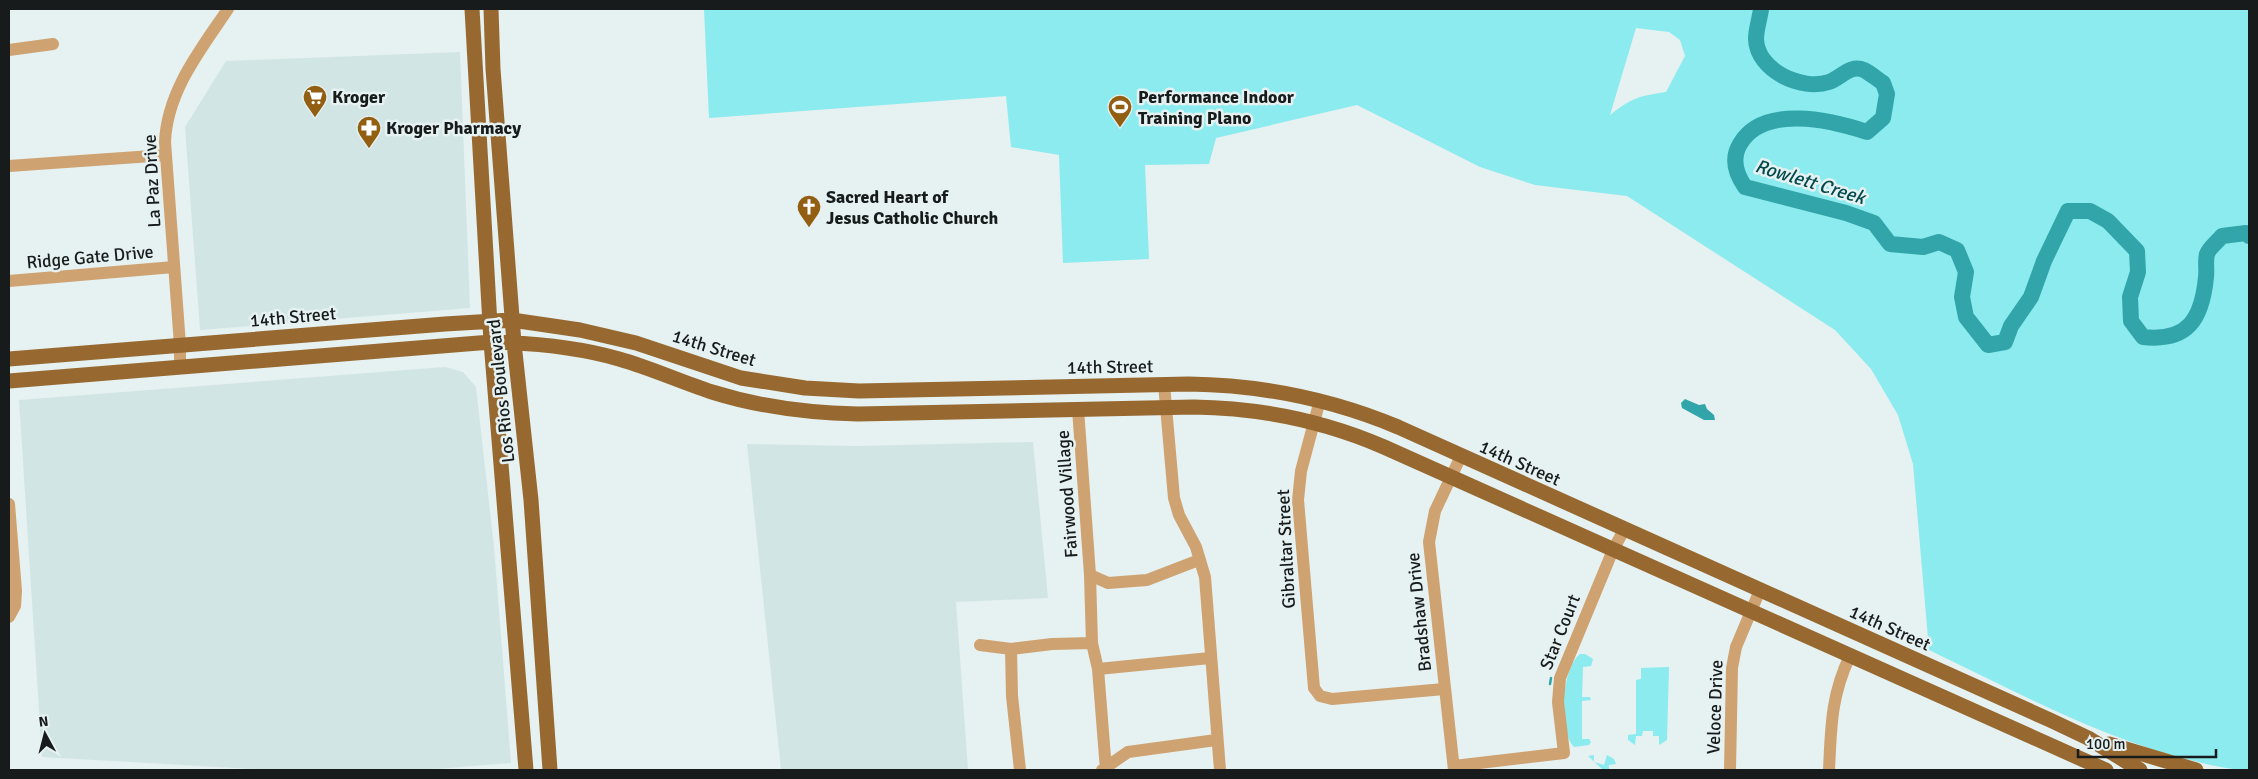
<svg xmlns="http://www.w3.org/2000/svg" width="2258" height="779" viewBox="0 0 2258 779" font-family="Signika,sans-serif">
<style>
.built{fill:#d1e5e5}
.green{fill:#8bebee;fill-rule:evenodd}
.water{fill:#31a5a9}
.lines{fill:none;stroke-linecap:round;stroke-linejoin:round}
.stream{stroke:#31a5a9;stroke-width:2.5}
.river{stroke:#31a5a9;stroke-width:16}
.minor{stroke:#cea271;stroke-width:12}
.major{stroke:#976930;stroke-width:15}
.labels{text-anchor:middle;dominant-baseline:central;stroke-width:5;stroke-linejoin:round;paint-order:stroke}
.poi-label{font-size:18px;font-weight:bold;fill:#181b1b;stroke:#e6f1f1;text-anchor:start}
.street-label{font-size:18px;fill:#181b1b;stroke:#e6f1f1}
.water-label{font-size:19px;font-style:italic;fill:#034a4c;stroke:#e6f1f1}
</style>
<rect width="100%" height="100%" fill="#e6f1f1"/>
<!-- built -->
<path class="built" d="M 460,52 L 470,308 L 200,330 L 185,127 L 226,61 Z
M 445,367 L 463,372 L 476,387 L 494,547 L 511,763 L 424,770 L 271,770 L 42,757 L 19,400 Z
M 1033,442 L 1048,598 L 956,602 L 968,770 L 781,770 L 747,444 L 858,446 Z"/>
<!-- green -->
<path class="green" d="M 704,9 L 2249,9 L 2249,770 C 2228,770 2206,764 2186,759 C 2096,736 2013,690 1929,650 L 1913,464 L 1898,415 L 1871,369 L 1835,330 L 1627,196 L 1535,185 L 1480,167 L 1357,105 L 1216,138 L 1209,164 L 1145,165 L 1149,259 L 1063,263 L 1059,155 L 1011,147 L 1006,96 L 709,118 ZM 1636,28 L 1669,32 L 1680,40 L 1685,56 L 1666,92 C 1638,96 1632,98 1610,115 Z
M 1580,654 L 1585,654 L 1593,659 L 1591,666 L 1583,667 L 1582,697 L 1590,697 L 1591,700 L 1582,701 L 1582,739 L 1589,739 L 1591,742 L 1589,745 L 1574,747 C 1558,731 1561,669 1580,654 Z
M 1669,667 L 1667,740 L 1659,745 L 1659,736 L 1653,736 L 1653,731 L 1643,731 L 1642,736 L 1636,736 L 1635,745 L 1628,740 L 1628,735 L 1636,734 L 1636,680 L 1641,679 L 1641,668 Z
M 1594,755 L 1594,762 L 1604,765 L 1607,755 L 1614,759 L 1616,764 L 1609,765 L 1609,770 L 1603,770 L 1588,756 Z"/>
<!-- water -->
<path class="water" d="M 1685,399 L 1699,405 L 1705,404 L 1707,409 L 1714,415 L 1715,420 L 1704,420 L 1682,408 L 1681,403 Z"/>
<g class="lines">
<!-- stream -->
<path class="stream" d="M 1550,684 L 1551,678"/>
<!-- river -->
<path class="river" d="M 1761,9 C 1760,18 1756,29 1756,39 C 1757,71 1802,91 1829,82 C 1841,78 1850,64 1864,70 C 1870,73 1877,79 1883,83 L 1887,94 L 1883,118 L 1867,132 C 1831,120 1763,104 1740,144 C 1731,159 1736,174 1745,187 L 1846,213 L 1874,223 L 1890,244 L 1923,247 L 1939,242 L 1957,250 L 1966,272 L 1962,297 L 1966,317 L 1988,345 L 2005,342 L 2011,326 L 2031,297 L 2044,261 L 2068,211 L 2090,211 L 2108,221 L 2137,251 L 2138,272 L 2130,297 L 2131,321 L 2143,337 C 2188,342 2202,319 2206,277 C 2207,270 2205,261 2207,254 C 2209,248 2218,241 2222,236 L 2246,233 L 2249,236"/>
<!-- minor -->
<path class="minor" d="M 9,50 L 53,44
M 9,166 L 166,155
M 9,281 L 174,267
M 180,368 L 180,345 L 165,142 C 167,91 201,49 228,9
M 1164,384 L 1174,498 L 1179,515 L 1196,547 L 1205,577 L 1220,770
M 1320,400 L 1301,471 L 1298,500 L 1314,688 L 1320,696 L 1332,699 L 1444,689
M 1078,409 L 1090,575 L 1092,643 L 1098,669 L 1106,770
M 9,504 L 16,591 L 15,606 L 9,617
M 1090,575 L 1108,583 L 1147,580 L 1199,560
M 980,645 L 1011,649 L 1052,644 L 1092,643
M 1011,649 L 1012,696 L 1020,770
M 1098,669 L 1210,658
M 1454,766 L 1564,753 L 1558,702 L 1560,678 L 1613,550 L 1624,530
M 1102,770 L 1128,752 L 1216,740
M 1454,770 L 1429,542 L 1435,511 L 1461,456
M 1730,770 L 1732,668 L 1736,647 L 1760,590
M 1829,770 C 1831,728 1831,695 1850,656"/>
<!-- major -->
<path class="major" d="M 472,9 L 491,342 L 526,770
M 491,9 L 493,69 L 514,343 L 531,500 L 550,770
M 9,359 L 445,324 L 512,320 L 580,330 L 636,343 L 741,378 L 805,388 L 859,391 L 1189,384 C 1262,385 1331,399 1398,427 L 2050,720 L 2088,738 L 2140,770
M 9,381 L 491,342 C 535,343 577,347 619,359 C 651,368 681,382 712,392 C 760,407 809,413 858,414 L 1194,407 C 1260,408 1324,421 1384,447 L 2106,770
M 2109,744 L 2196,770"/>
</g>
<!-- icons -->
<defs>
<symbol id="supermarket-pin" viewBox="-11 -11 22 30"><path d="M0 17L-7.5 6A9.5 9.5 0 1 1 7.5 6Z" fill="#925e12" stroke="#e6f1f1"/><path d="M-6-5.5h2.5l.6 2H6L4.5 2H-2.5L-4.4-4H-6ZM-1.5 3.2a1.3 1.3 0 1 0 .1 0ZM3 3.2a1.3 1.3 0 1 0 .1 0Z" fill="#fff"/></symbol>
<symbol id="stadium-pin" viewBox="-11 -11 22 30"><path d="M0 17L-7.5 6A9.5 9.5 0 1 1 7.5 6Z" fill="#925e12" stroke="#e6f1f1"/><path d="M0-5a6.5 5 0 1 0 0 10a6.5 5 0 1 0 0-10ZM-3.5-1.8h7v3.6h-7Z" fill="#fff"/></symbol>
<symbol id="pharmacy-pin" viewBox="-11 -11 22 30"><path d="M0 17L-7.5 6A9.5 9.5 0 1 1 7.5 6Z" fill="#925e12" stroke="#e6f1f1"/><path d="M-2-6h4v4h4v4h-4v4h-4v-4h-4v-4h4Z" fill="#fff"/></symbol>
<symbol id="church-pin" viewBox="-11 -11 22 30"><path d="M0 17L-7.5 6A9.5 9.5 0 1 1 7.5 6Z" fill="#925e12" stroke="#e6f1f1"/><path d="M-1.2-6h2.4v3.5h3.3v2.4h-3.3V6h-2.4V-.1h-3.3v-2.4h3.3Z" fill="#fff"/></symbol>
</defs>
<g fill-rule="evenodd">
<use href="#supermarket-pin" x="301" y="83" width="28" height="38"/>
<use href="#stadium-pin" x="1106" y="93" width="28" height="38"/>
<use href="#pharmacy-pin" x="355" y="114" width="28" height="38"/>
<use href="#church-pin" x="795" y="193" width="28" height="38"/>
</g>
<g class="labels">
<!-- poi labels -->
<g class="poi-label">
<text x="332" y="97">Kroger</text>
<text x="1138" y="97">Performance Indoor<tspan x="1138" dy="21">Training Plano</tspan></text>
<text x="386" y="128">Kroger Pharmacy</text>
<text x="826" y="197">Sacred Heart of<tspan x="826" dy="21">Jesus Catholic Church</tspan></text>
</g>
<!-- street labels -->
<g class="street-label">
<text transform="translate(152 181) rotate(-93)">La Paz Drive</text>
<text transform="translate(90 257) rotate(-5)">Ridge Gate Drive</text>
<text transform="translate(293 317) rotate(-5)">14th Street</text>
<text transform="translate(714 348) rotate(17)">14th Street</text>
<text transform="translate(1110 367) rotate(-1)">14th Street</text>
<text transform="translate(501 391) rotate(-96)">Los Rios Boulevard</text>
<text transform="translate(1520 463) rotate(24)">14th Street</text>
<text transform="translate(1067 494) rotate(-94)">Fairwood Village</text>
<text transform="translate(1286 549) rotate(-93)">Gibraltar Street</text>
<text transform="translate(1419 612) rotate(-96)">Bradshaw Drive</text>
<text transform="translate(1890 628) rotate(24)">14th Street</text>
<text transform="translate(1560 632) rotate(-68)">Star Court</text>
<text transform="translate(1715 707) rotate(-88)">Veloce Drive</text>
</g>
<!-- water labels -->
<g class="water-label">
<text transform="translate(1810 182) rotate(17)">Rowlett Creek</text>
</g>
</g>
<!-- border -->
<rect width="2258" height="779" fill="none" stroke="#181b1b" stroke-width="20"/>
<!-- north arrow -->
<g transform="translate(45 734) rotate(353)" stroke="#e6f1f1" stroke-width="4" paint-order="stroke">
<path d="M0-4L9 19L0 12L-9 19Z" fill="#181b1b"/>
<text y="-8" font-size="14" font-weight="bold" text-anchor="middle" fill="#181b1b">N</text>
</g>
<!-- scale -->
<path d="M2078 749v8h138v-8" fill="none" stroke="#181b1b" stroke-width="2.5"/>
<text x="2086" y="749" font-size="15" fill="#181b1b" stroke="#e6f1f1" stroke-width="4" paint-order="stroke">100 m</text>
</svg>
